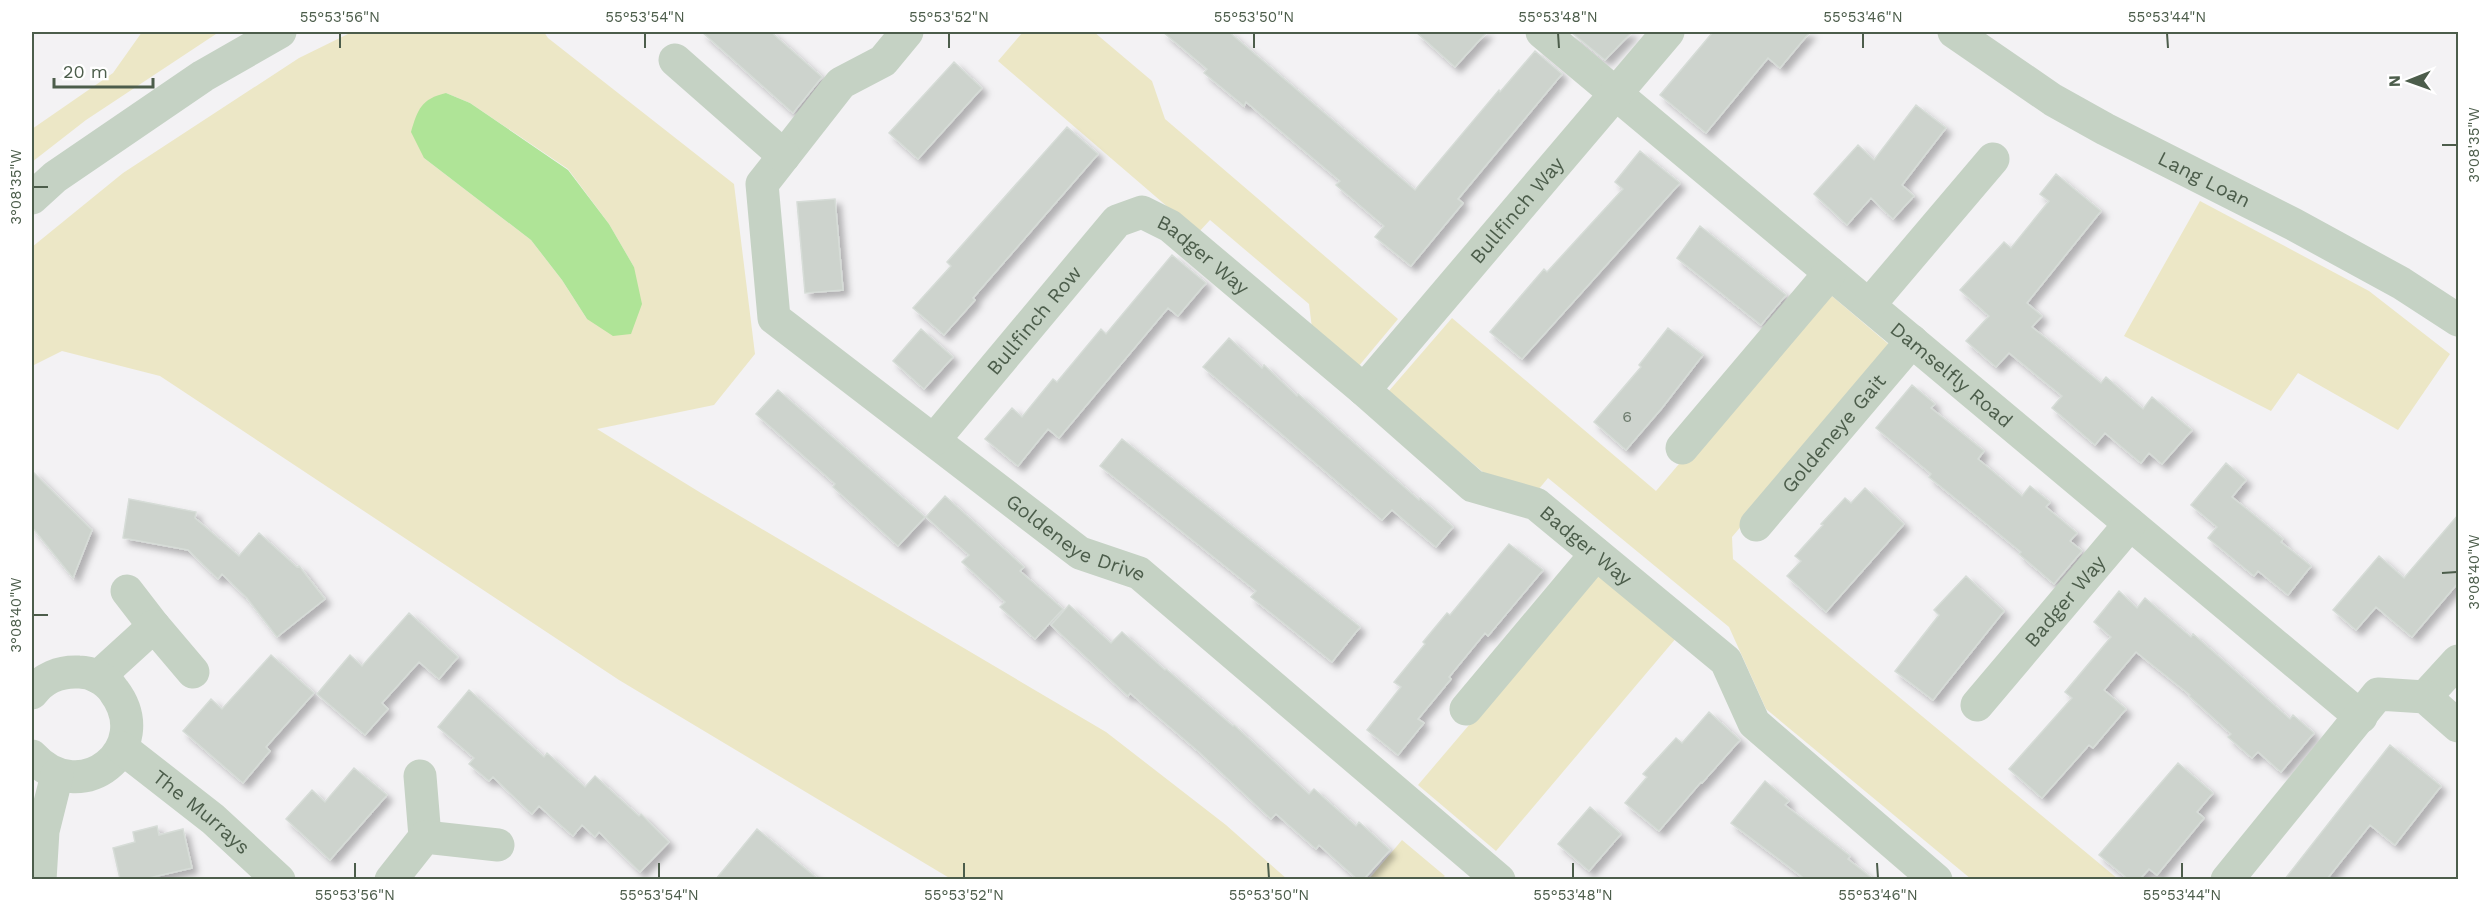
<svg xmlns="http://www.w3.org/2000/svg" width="2490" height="911" viewBox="0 0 2490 911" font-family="'Work Sans',sans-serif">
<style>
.green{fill:#ece7c6;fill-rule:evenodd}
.water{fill:#afe497}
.building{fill:#cdd3cd;stroke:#d6dcd7;stroke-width:1.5;filter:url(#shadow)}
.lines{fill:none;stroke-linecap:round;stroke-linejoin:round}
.minor{stroke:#c5d2c4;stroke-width:33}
.ticks{fill:none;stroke:#4c5d4b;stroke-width:2}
.labels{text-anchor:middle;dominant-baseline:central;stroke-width:6;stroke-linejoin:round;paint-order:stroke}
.number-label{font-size:16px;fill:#6c7a6c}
.street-label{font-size:20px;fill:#4c5d4b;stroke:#fff}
.neatline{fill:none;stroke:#4c5d4b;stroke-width:2}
.ticks-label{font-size:15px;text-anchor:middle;fill:#4c5d4b}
</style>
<defs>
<filter id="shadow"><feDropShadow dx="5.5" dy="5.5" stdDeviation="3" flood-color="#0004"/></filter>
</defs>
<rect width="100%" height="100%" fill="#f3f2f4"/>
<!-- green -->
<path class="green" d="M 142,32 L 219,32 L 86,120 L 32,162 L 32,129 L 113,73 Z
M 352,32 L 544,32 L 548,38 L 734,184 L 755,354 L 714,405 L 597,429 L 701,493 L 1106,732 L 1226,825 L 1287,879 L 951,879 L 619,680 L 160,376 L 62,351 L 32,366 L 32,247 L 123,173 L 299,58 ZM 446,93 L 470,103 L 568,169 L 609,224 L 634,267 L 587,319 L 562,280 L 531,240 L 424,158 Z
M 1023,32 L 1094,32 L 1152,81 L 1165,119 L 1398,319 L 1358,367 L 1312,328 L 1309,304 L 1210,220 L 1198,233 L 998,61 Z
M 2200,201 L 2369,291 L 2450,354 L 2398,430 L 2298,373 L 2271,411 L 2124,336 Z
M 1826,291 L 1893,348 L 1732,537 L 1733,559 L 2118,879 L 1971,879 L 1766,709 L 1729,627 L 1548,478 L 1538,490 L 1484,473 L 1388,392 L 1452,318 L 1656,491 Z
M 1600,571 L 1677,637 L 1496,851 L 1418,785 Z
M 1402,840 L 1445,876 L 1441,879 L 1369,879 Z"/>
<!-- water -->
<path class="water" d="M 446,93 L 470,103 L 568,170 L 609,224 L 634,267 L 642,304 L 631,334 L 613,336 L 587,319 L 562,280 L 531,240 L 424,158 L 411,132 C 418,109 421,99 446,93 Z"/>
<!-- building -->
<path class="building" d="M 702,32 L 771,32 L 822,77 L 793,113 Z
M 1163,32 L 1229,32 L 1415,190 L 1499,90 L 1500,92 L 1535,51 L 1562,74 L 1458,199 L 1463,203 L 1411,266 L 1375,237 L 1384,226 L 1336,185 L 1340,181 L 1246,102 L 1244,106 L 1204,73 L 1207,69 Z
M 1416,32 L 1487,32 L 1455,67 Z
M 1571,32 L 1632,32 L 1605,60 Z
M 1713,32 L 1810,32 L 1780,68 L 1768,58 L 1706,133 L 1660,95 Z
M 954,62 L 982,88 L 918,159 L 889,133 Z
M 1916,105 L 1946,128 L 1902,185 L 1914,196 L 1893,219 L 1871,198 L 1847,225 L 1814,194 L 1858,145 L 1874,160 Z
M 1067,127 L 1098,154 L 973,298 L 975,300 L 944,335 L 913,308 L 951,266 L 947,262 Z
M 1640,151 L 1680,183 L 1522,359 L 1490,332 L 1544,269 L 1547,272 L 1623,189 L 1615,182 Z
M 2056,174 L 2101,211 L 2027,303 L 2042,316 L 2032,327 L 2101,383 L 2106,377 L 2143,409 L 2152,397 L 2192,430 L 2162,464 L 2149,453 L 2141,463 L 2105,433 L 2095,445 L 2052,408 L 2062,396 L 2009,353 L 1996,367 L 1966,341 L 1989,316 L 1960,290 L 2004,242 L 2011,248 L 2049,201 L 2040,194 Z
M 835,199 L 843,290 L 805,293 L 797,202 Z
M 1700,226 L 1786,295 L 1761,325 L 1677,258 Z
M 1172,255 L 1206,283 L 1178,316 L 1168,308 L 1059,438 L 1048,429 L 1018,466 L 985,439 L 1012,408 L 1022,417 L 1053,379 L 1057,382 L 1101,329 L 1106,334 Z
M 1668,328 L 1703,355 L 1662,408 L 1626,450 L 1594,422 L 1641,367 L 1639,365 Z
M 921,329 L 953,357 L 924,389 L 893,361 Z
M 1229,338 L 1262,368 L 1264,365 L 1297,396 L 1298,394 L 1419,500 L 1420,498 L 1453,527 L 1436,547 L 1392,510 L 1382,520 L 1203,367 Z
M 1912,385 L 1935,404 L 1931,408 L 1984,451 L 1978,459 L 2022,496 L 2030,486 L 2050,502 L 2046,507 L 2077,533 L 2070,541 L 2082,551 L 2054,584 L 2019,554 L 2021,552 L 1929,477 L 1931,474 L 1876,428 Z
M 778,390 L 925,517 L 898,546 L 833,487 L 835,484 L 756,414 Z
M 1122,439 L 1360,627 L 1332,662 L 1251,597 L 1256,591 L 1100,466 Z
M 2226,463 L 2246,480 L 2232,497 L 2283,539 L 2281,542 L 2311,566 L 2288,595 L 2258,571 L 2254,576 L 2208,538 L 2217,527 L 2191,505 Z
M 32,471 L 92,530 L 73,578 L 32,527 Z
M 1865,488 L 1904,524 L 1826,612 L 1787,576 L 1801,561 L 1795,556 L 1823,525 L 1821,524 L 1845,498 L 1851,503 Z
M 945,496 L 1024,567 L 1020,571 L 1063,609 L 1035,639 L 1000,607 L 1005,602 L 962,562 L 969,555 L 926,517 Z
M 129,499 L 196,512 L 195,518 L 239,556 L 259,533 L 297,567 L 299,566 L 325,599 L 277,637 L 247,598 L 222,574 L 218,579 L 188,550 L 123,538 Z
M 2458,515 L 2458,583 L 2412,637 L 2376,607 L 2356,630 L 2333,610 L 2379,556 L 2404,578 Z
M 1509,544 L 1543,570 L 1488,636 L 1485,633 L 1449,677 L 1451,679 L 1418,719 L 1424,723 L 1398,755 L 1367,730 L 1401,687 L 1394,682 L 1425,644 L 1423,642 L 1447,613 L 1450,615 Z
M 1966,576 L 2004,611 L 1933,700 L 1895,671 L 1939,615 L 1934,610 Z
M 2119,591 L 2137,608 L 2145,598 L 2191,637 L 2193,634 L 2290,719 L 2293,715 L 2314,733 L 2281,772 L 2258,752 L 2252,758 L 2228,737 L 2231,734 L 2189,696 L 2190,695 L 2136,652 L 2104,690 L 2126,709 L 2093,748 L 2089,745 L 2042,798 L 2009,769 L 2072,698 L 2065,692 L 2111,637 L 2094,622 Z
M 1069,605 L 1111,643 L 1122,632 L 1165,670 L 1166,669 L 1233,726 L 1234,725 L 1309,794 L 1314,789 L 1356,826 L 1359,822 L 1390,850 L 1364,879 L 1357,879 L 1319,845 L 1316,849 L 1276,814 L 1271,819 L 1199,752 L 1130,693 L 1128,696 L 1051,625 Z
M 409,613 L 458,657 L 439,679 L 419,662 L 382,703 L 388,709 L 365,735 L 317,694 L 350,655 L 362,666 Z
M 271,655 L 314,693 L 266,747 L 270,751 L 243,783 L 183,731 L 211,699 L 222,709 Z
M 469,690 L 544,757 L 547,753 L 585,787 L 595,776 L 639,816 L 641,814 L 669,842 L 640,872 L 599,832 L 595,837 L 582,825 L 573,836 L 539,806 L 532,814 L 493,777 L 489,781 L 469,764 L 474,758 L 438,727 Z
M 1709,712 L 1740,740 L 1702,783 L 1701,782 L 1659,831 L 1625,803 L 1647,777 L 1643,774 L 1676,738 L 1682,743 Z
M 2390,745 L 2441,786 L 2395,845 L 2370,825 L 2327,879 L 2285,879 Z
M 2178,763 L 2213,793 L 2197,812 L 2204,818 L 2157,875 L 2149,869 L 2140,879 L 2128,879 L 2099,855 Z
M 354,768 L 387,795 L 330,860 L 286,819 L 312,790 L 325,802 Z
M 1765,781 L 1789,801 L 1785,805 L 1850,856 L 1848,859 L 1873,879 L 1805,879 L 1731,823 Z
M 1590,807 L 1621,834 L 1589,871 L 1558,844 Z
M 157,826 L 159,835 L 183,829 L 192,868 L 144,879 L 120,879 L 113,848 L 135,842 L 133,832 Z
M 757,829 L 818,879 L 716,879 Z"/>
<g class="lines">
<!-- minor -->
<g class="minor">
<path id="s1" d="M 907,32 L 883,61 L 841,83 L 762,184 L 774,318 L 1080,553 L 1139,573 L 1499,880"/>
<path id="s2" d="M 1542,32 L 2361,717"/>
<path id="s3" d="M 1954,32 L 2053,100 L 2105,129 L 2293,224 L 2401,283 L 2458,320"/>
<path d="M 675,60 L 784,156"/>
<path d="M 32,198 L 55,177 L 203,76 L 280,32"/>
<path d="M 1869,305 L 1993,159"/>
<path id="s4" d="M 1364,390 L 1668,32"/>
<path id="s5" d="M 934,440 L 1117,221 L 1142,212 L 1170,226 L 1364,390 L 1473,486 L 1536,504 L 1726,661 L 1754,723 L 1936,880"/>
<path d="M 1682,448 L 1830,273"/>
<path id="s6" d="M 1756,525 L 1912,341"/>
<path d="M 127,591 L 154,626"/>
<path d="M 98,677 L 154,626 L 193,672"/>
<path d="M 32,693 C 43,678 60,671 79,672 C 92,672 107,680 114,691 C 157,748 81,810 32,756"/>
<path d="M 2425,697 L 2458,661"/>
<path id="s7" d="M 1977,705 L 2130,524"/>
<path d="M 1466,709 L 1596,554"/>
<path id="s8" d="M 122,748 L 213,819 L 279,880"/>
<path d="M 420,776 L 425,837"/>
<path d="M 40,880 L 43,831 L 57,775"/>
<path d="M 391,880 L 425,837 L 498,845"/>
<path d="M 2227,880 L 2378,694 L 2425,697 L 2458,726"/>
</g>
</g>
<!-- ticks -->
<path class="ticks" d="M 340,33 L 340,48M 645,33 L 645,48M 949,33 L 949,48M 1254,33 L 1254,48M 1558,33 L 1559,48M 1863,33 L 1863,48M 2167,33 L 2168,48M 2442,145 L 2457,145M 33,187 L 48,187M 2442,573 L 2457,572M 33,615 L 48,615M 355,863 L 355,878M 659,863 L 659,878M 964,863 L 964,878M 1268,863 L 1269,878M 1573,863 L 1573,878M 1877,863 L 1878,878M 2182,863 L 2182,878"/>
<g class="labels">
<!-- number labels -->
<g class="number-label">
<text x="1627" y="416">6</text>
</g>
<!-- street labels -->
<g class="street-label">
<text stroke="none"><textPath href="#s3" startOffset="291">Lang Loan</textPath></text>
<text stroke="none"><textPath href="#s4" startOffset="236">Bullfinch Way</textPath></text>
<text stroke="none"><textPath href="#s5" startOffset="387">Badger Way</textPath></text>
<text stroke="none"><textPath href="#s5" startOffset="156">Bullfinch Row</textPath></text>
<text stroke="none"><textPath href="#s2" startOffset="534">Damselfly Road</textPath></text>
<text stroke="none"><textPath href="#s6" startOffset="120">Goldeneye Gait</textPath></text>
<text stroke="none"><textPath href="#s1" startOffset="723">Goldeneye Drive</textPath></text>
<text stroke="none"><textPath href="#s5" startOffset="873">Badger Way</textPath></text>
<text stroke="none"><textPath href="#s7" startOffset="136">Badger Way</textPath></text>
<text stroke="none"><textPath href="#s8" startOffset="102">The Murrays</textPath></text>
</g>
</g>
<!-- border -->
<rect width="2490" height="911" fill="none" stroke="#ffffff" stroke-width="66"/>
<!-- north arrow -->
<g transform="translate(2409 81) rotate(269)" stroke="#ffffff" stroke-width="4.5" paint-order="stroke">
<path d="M0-4.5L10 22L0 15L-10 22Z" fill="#4c5d4b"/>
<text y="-9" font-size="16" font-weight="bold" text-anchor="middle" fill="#4c5d4b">N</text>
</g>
<!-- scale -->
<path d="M54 78v9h99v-9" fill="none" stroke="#4c5d4b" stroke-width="3"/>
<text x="63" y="78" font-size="18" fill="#4c5d4b" stroke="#ffffff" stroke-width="4.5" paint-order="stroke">20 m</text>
<rect x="33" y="33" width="2424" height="845" class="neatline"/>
<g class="ticks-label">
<text x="340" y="22">55°53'56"N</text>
<text x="645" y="22">55°53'54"N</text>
<text x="949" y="22">55°53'52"N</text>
<text x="1254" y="22">55°53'50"N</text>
<text x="1558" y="22">55°53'48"N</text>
<text x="1863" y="22">55°53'46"N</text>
<text x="2167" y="22">55°53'44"N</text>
<text transform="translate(2474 145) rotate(-90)" y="5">3°08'35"W</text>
<text transform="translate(16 187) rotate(-90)" y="5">3°08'35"W</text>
<text transform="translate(2474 572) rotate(-90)" y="5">3°08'40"W</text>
<text transform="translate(16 615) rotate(-90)" y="5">3°08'40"W</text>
<text x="355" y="900">55°53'56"N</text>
<text x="659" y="900">55°53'54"N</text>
<text x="964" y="900">55°53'52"N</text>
<text x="1269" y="900">55°53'50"N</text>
<text x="1573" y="900">55°53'48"N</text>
<text x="1878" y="900">55°53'46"N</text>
<text x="2182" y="900">55°53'44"N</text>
</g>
</svg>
